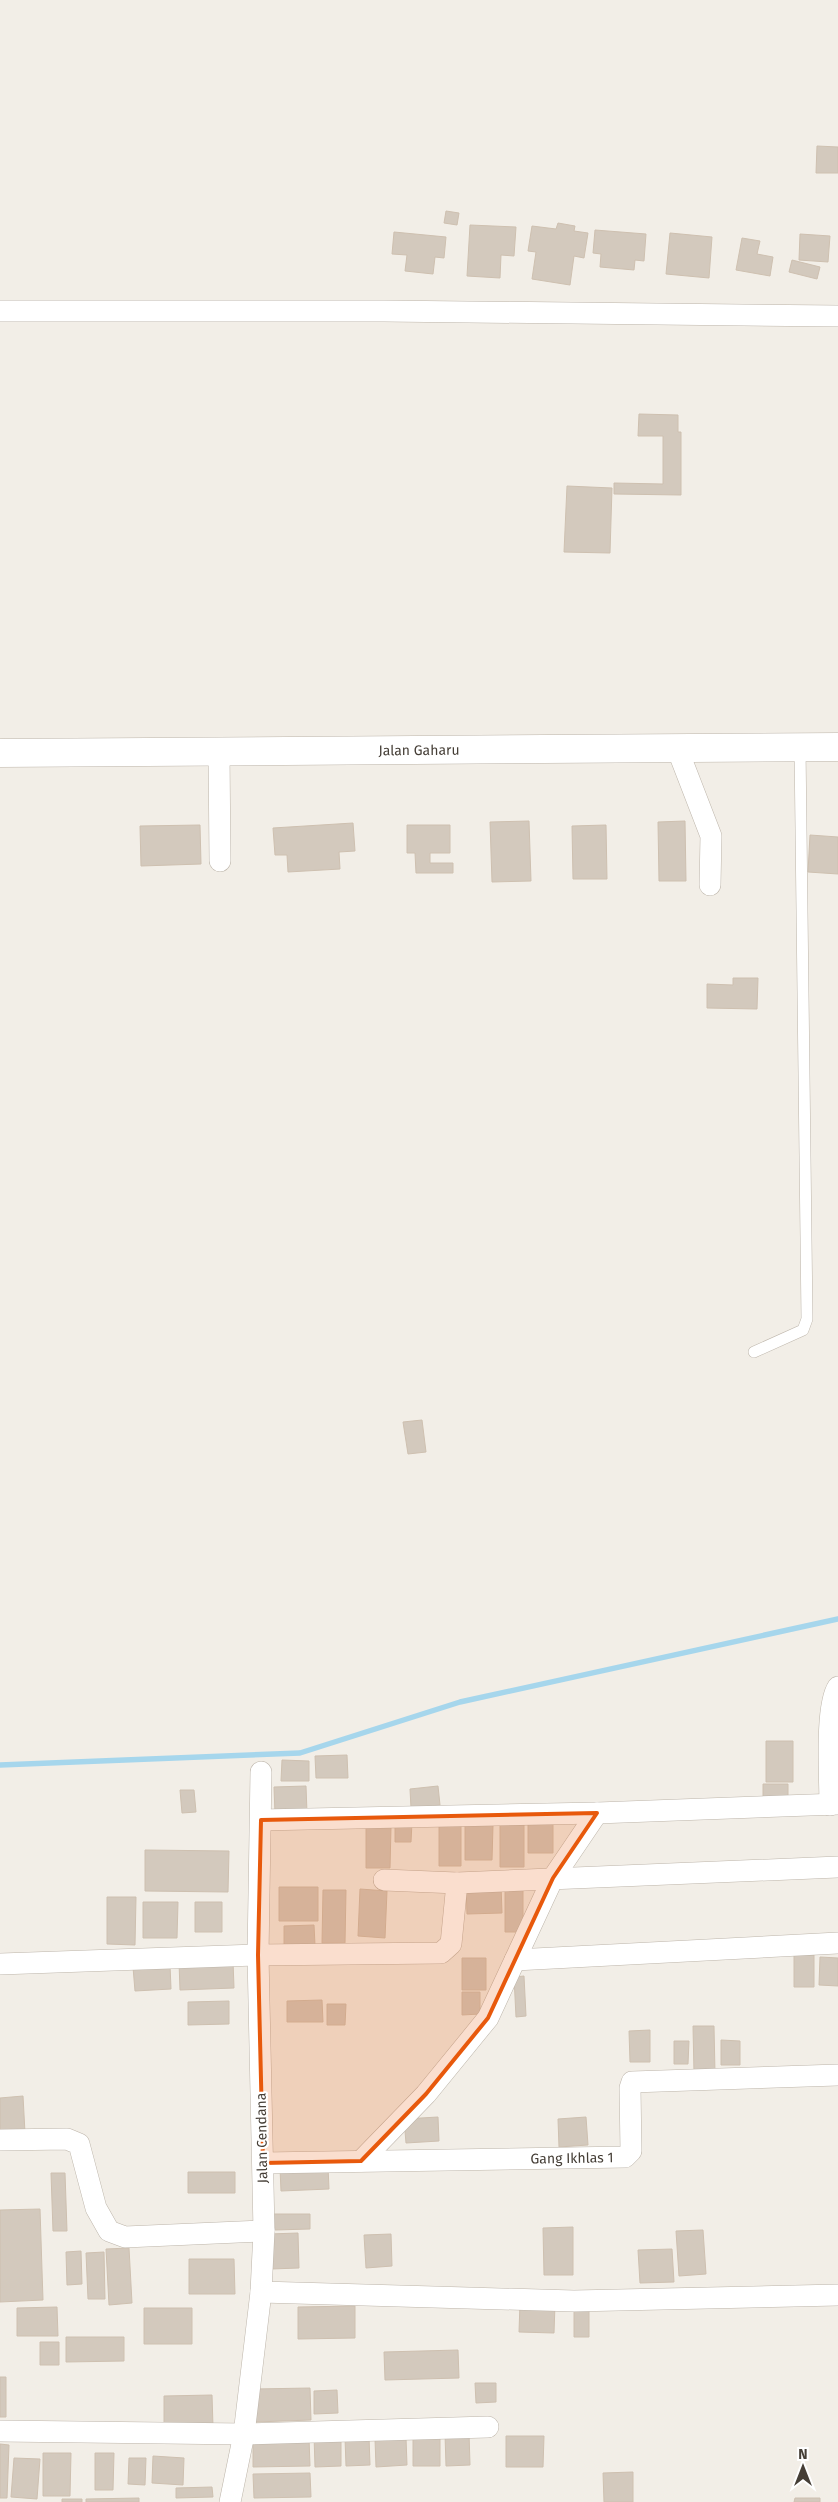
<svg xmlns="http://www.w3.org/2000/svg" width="838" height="2502" viewBox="0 0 838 2502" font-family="'Fira Sans',sans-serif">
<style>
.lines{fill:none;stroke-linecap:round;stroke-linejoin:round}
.stream{stroke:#a6d6ec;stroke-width:5.5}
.building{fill:#d3c9bd;stroke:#cec0b0}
.service-casing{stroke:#bdb5aa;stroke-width:12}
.minor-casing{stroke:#bdb5aa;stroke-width:22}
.tertiary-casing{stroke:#bdb5aa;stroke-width:29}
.service{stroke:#fff;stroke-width:11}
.minor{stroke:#fff;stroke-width:21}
.tertiary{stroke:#fff;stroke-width:28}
.marked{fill:#e8590c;fill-opacity:0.2;stroke:#e8590c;stroke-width:4;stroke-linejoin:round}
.labels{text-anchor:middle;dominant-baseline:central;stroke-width:4.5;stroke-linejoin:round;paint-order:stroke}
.street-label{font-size:14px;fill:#453e36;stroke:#fff}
</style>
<rect width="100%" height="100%" fill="#f2eee7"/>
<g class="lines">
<!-- stream -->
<path class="stream" d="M 0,1765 L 300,1753 L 460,1702 L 838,1619"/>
</g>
<!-- building -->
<path class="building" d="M 817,146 L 838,147 L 838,173 L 816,173 Z
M 446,211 L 459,213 L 457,225 L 444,223 Z
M 558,223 L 575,226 L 574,231 L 588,233 L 584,258 L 574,256 L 570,285 L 532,279 L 536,252 L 528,251 L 532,226 L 556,229 Z
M 470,225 L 516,227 L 514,256 L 501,255 L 500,278 L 467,276 Z
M 595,230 L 646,234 L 644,261 L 635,260 L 634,270 L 600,267 L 601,254 L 593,253 Z
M 394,232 L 446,237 L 444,258 L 435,257 L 433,274 L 405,271 L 407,255 L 392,254 Z
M 670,233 L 712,237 L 709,278 L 666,274 Z
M 800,234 L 830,236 L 828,262 L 799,260 Z
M 742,238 L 760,241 L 757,254 L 773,257 L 770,276 L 736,270 Z
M 792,260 L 820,267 L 817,279 L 789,272 Z
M 639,414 L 678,415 L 678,432 L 681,432 L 681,495 L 614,494 L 614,483 L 663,484 L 663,436 L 638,436 Z
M 567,486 L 612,488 L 610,553 L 564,552 Z
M 529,821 L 531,881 L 492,882 L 490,822 Z
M 685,821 L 686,881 L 659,881 L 658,822 Z
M 353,823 L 355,851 L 339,852 L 340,869 L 288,872 L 287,855 L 275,855 L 273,828 Z
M 200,825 L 201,864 L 141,866 L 140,826 Z
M 407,825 L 450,825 L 450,853 L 430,853 L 430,863 L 453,863 L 453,873 L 416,873 L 415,853 L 407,853 Z
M 606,825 L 607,879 L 573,879 L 572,826 Z
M 810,835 L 838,837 L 838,874 L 808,872 Z
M 733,978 L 758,978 L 757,1009 L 707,1008 L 707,984 L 733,985 Z
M 422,1420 L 426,1452 L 408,1454 L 403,1422 Z
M 766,1741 L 793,1741 L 793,1782 L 766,1782 Z
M 347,1755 L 348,1778 L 316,1778 L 315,1756 Z
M 282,1760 L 309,1761 L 309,1781 L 281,1781 Z
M 763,1784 L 788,1784 L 788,1803 L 763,1806 Z
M 306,1786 L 307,1813 L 275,1814 L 274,1787 Z
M 438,1786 L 440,1805 L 411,1808 L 410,1789 Z
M 180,1790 L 194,1790 L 196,1812 L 182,1813 Z
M 528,1818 L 553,1818 L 553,1853 L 528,1853 Z
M 439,1819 L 461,1819 L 461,1866 L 439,1866 Z
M 500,1820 L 524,1820 L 524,1867 L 500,1867 Z
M 395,1822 L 412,1822 L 411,1842 L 395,1842 Z
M 465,1824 L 493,1825 L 492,1860 L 465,1860 Z
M 366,1826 L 391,1827 L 390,1868 L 366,1868 Z
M 145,1850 L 229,1851 L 228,1892 L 145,1891 Z
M 505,1884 L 523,1884 L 523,1932 L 505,1932 Z
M 501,1885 L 502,1913 L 467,1914 L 466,1886 Z
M 279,1887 L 318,1887 L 318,1921 L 279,1921 Z
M 360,1889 L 387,1891 L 385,1938 L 358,1936 Z
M 323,1890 L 346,1890 L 345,1943 L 322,1943 Z
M 107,1897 L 136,1897 L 135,1945 L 107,1944 Z
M 143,1902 L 178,1902 L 177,1938 L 143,1938 Z
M 195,1902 L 222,1902 L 222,1932 L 195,1932 Z
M 314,1925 L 315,1945 L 284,1946 L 284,1926 Z
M 794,1955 L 814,1955 L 814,1987 L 794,1987 Z
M 820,1957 L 838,1958 L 838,1986 L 819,1985 Z
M 462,1958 L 486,1958 L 486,1990 L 462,1990 Z
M 233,1961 L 234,1988 L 180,1990 L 179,1962 Z
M 170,1965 L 171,1989 L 135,1991 L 133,1967 Z
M 524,1976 L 526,2016 L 516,2017 L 514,1977 Z
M 462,1992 L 480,1992 L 480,2014 L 462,2015 Z
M 322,2000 L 323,2022 L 287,2022 L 287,2001 Z
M 229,2001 L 229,2024 L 188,2025 L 188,2002 Z
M 327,2004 L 346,2004 L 345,2025 L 327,2025 Z
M 693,2026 L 714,2026 L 715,2073 L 694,2073 Z
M 650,2030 L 650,2062 L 630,2062 L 629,2031 Z
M 721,2040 L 740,2041 L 740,2065 L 721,2065 Z
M 674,2041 L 689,2041 L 688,2064 L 674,2064 Z
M 23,2096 L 25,2133 L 0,2134 L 0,2098 Z
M 438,2117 L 439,2141 L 406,2143 L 404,2119 Z
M 586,2117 L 588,2145 L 559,2147 L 558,2119 Z
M 328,2166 L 329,2189 L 281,2191 L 280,2168 Z
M 188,2172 L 235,2172 L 235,2193 L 188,2193 Z
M 51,2173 L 65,2173 L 67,2231 L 53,2231 Z
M 40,2209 L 43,2300 L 0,2302 L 0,2210 Z
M 274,2214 L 310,2214 L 310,2229 L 275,2230 Z
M 573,2227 L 573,2275 L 544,2275 L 543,2228 Z
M 703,2230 L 706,2274 L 679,2276 L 676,2231 Z
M 298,2233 L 299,2268 L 271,2269 L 269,2234 Z
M 391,2234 L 392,2266 L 366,2268 L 364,2235 Z
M 129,2248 L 132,2303 L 109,2305 L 106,2249 Z
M 672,2249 L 674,2282 L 640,2283 L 638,2250 Z
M 81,2251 L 82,2284 L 67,2285 L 66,2252 Z
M 104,2252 L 105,2299 L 88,2299 L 86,2253 Z
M 189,2259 L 234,2259 L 235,2294 L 189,2294 Z
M 520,2303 L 555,2304 L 554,2333 L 519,2332 Z
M 355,2306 L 355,2338 L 298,2339 L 298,2307 Z
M 574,2306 L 589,2306 L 589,2337 L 574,2337 Z
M 57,2307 L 58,2336 L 17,2336 L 17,2308 Z
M 144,2308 L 192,2308 L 192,2344 L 144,2344 Z
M 66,2337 L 124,2337 L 124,2361 L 66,2362 Z
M 40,2342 L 59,2342 L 59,2365 L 40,2365 Z
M 458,2350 L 459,2378 L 385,2380 L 384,2352 Z
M 0,2377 L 6,2377 L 6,2417 L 0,2417 Z
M 475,2383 L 496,2383 L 496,2402 L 476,2403 Z
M 310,2388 L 311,2420 L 256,2422 L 255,2389 Z
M 337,2390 L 338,2413 L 314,2414 L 314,2391 Z
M 212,2395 L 213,2427 L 164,2428 L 164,2396 Z
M 440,2433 L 440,2466 L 413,2466 L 413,2434 Z
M 469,2433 L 470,2465 L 446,2466 L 445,2434 Z
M 314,2435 L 341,2435 L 341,2466 L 315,2467 Z
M 506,2436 L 544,2436 L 543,2467 L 506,2467 Z
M 369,2437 L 370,2465 L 346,2466 L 345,2438 Z
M 309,2438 L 310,2466 L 253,2467 L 253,2439 Z
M 406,2438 L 407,2465 L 376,2467 L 375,2439 Z
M 0,2444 L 9,2445 L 7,2498 L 0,2498 Z
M 43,2453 L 71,2453 L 70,2496 L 43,2496 Z
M 95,2453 L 114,2453 L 113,2490 L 95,2490 Z
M 153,2456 L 184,2458 L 183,2485 L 152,2483 Z
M 14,2458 L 40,2459 L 37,2499 L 11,2497 Z
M 129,2458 L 146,2458 L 145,2485 L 128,2484 Z
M 633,2472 L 633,2502 L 604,2502 L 603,2473 Z
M 310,2473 L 311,2497 L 254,2498 L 253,2474 Z
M 212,2487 L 213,2497 L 176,2498 L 176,2488 Z
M 139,2498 L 139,2502 L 86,2502 L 86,2499 Z
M 795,2498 L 820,2498 L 820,2502 L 794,2502 Z
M 62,2499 L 82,2499 L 82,2502 L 62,2502 Z"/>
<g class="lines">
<defs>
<path id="service" d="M 754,1352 L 803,1330 L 807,1319 L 800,747"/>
<g id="minor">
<path d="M 0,311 L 384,311 L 838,316"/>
<path d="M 677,748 L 711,836 L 710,885"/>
<path d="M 219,752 L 220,861"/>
<path d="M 830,1805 C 830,1779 825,1706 838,1687"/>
<path d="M 261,1820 L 597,1813 L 838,1804"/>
<path d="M 384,1880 L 457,1883"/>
<path d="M 515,1960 L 838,1943"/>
<path d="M 0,1964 L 258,1955 L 441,1953 L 451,1944 L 457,1883 L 838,1867"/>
<path d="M 0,2140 L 67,2139 L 79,2144 L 96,2208 L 109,2231 L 125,2237 L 264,2231"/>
<path d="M 361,2161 L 426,2094 L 488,2018 L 553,1878 L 597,1813"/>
<path id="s1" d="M 263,2163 L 625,2157 L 631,2151 L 630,2088 L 632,2082 L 838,2075"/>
<path d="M 261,2292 L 574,2301 L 838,2295"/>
<path d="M 0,2431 L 244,2434 L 488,2427"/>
<path d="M 230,2502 L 244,2434 L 261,2292 L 264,2231 L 258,1955 L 261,1772"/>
</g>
<g id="tertiary">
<path id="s2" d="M 0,753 L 838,747"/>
</g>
</defs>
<!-- service casing -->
<use href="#service" class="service-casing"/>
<!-- minor casing -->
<use href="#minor" class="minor-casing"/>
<!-- tertiary casing -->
<use href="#tertiary" class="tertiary-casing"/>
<!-- service -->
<use href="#service" class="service"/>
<!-- minor -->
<use href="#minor" class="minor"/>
<!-- tertiary -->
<use href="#tertiary" class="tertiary"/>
</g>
<!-- marked area -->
<path class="marked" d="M 597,1813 L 553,1878 L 488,2018 L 426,2094 L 361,2161 L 263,2163 L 258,1955 L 261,1820 Z"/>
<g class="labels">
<!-- street labels -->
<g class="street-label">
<text stroke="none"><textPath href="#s2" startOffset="419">Jalan Gaharu</textPath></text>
<text transform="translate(262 2138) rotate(-91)">Jalan Cendana</text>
<text stroke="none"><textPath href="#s1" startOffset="309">Gang Ikhlas 1</textPath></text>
</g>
</g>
<!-- north arrow -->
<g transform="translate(803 2467)" stroke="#ffffff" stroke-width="4" paint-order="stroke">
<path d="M0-4L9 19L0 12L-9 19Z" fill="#453e36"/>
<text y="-8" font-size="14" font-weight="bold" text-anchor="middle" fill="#453e36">N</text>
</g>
</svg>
